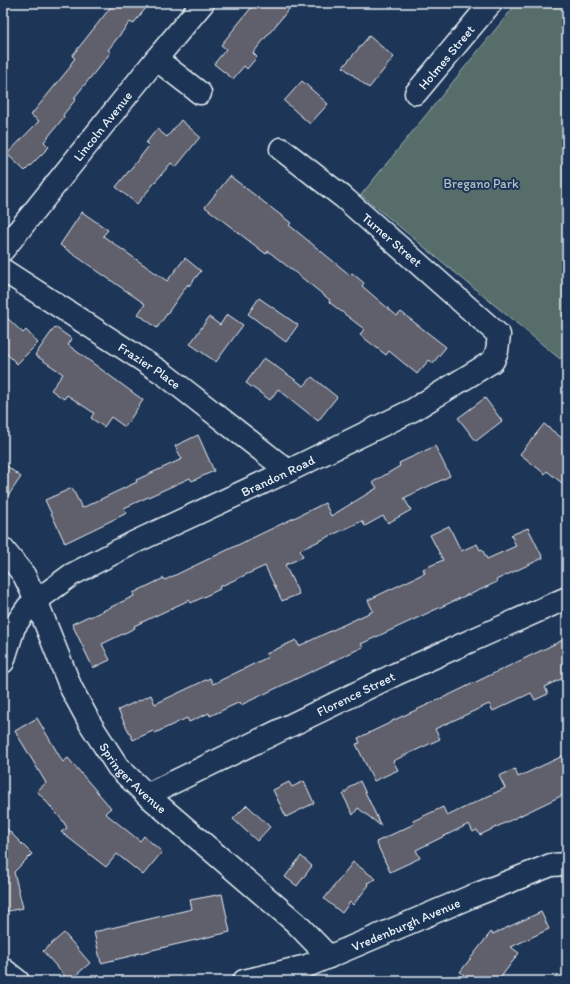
<svg xmlns="http://www.w3.org/2000/svg" width="570" height="984" viewBox="0 0 570 984" font-family="Itim,sans-serif">
<style>
.green{fill:#576d6a;stroke:#a0afb1}
.building{fill:#615e6c;stroke:#e8f1f8}
.lines{fill:none;stroke-linecap:round;stroke-linejoin:round}
.minor-casing{stroke:#e8f1f8;stroke-width:25}
.minor{stroke:#1d3557;stroke-width:22}
.labels{text-anchor:middle;dominant-baseline:central;stroke-width:4;stroke-linejoin:round;paint-order:stroke}
.street-label{font-size:13px;fill:#e8f1f8;stroke:#1d3557}
.park-label{font-size:13px;fill:#b5c3c6;stroke:#1d3557}
</style>
<rect width="100%" height="100%" fill="#1d3557"/>
<filter id="ink" filterUnits="userSpaceOnUse"><feTurbulence type="fractalNoise" baseFrequency=".025" numOctaves="2"/><feDisplacementMap in="SourceGraphic" scale="8" xChannelSelector="R" yChannelSelector="G"/><feConvolveMatrix kernelMatrix="1 2 1 2 8 2 1 2 1" color-interpolation-filters="sRGB"/></filter>
<g filter="url(#ink)">
<!-- green -->
<path class="green" d="M 517,3 L 567,3 L 567,351 L 560,359 L 361,195 Z"/>
<!-- building -->
<path class="building" d="M 114,3 L 150,3 L 133,24 L 130,22 L 108,50 L 111,52 L 74,98 L 76,99 L 63,115 L 64,117 L 44,142 L 49,147 L 25,171 L 7,154 L 39,121 L 31,115 L 71,66 L 70,65 L 75,58 L 72,56 Z
M 255,3 L 294,3 L 253,53 L 257,57 L 247,69 L 244,66 L 233,79 L 214,64 L 226,49 L 221,45 Z
M 369,36 L 394,57 L 369,88 L 343,67 Z
M 302,81 L 328,104 L 310,124 L 284,101 Z
M 181,120 L 200,137 L 176,167 L 171,163 L 137,204 L 116,187 L 149,146 L 146,143 L 157,129 L 167,137 Z
M 230,176 L 291,223 L 289,225 L 350,275 L 352,273 L 364,283 L 362,286 L 397,316 L 401,312 L 446,347 L 433,363 L 429,360 L 417,374 L 389,351 L 386,355 L 360,335 L 364,329 L 329,302 L 330,300 L 268,251 L 266,254 L 205,207 Z
M 82,212 L 108,230 L 103,236 L 167,281 L 185,258 L 201,271 L 189,286 L 188,284 L 157,328 L 138,314 L 145,304 L 60,245 Z
M 259,298 L 298,325 L 286,342 L 248,314 Z
M 3,314 L 23,333 L 26,330 L 38,343 L 17,364 L 3,350 Z
M 227,314 L 243,325 L 216,362 L 190,344 L 209,317 L 220,325 Z
M 55,327 L 72,339 L 68,345 L 143,400 L 125,427 L 111,417 L 104,427 L 91,418 L 94,413 L 67,395 L 64,399 L 51,390 L 63,374 L 35,355 Z
M 264,358 L 304,386 L 312,377 L 337,397 L 318,421 L 278,389 L 270,400 L 246,383 Z
M 485,398 L 502,421 L 476,441 L 458,418 Z
M 544,424 L 567,442 L 567,487 L 547,471 L 545,474 L 520,454 Z
M 198,435 L 214,471 L 192,481 L 190,478 L 124,508 L 127,513 L 65,543 L 45,500 L 72,488 L 82,508 L 137,482 L 136,480 L 182,459 L 175,446 Z
M 435,446 L 450,476 L 404,498 L 411,510 L 388,523 L 383,516 L 365,526 L 362,521 L 300,550 L 303,557 L 285,565 L 299,594 L 282,601 L 265,566 L 219,587 L 220,589 L 191,603 L 189,600 L 134,626 L 135,628 L 102,644 L 110,660 L 93,668 L 72,624 L 89,616 L 90,617 L 134,596 L 133,593 L 164,578 L 165,580 L 325,503 L 331,516 L 377,488 L 373,482 L 400,466 L 399,463 Z
M 3,463 L 21,477 L 3,503 Z
M 449,526 L 461,551 L 477,544 L 480,550 L 482,549 L 487,559 L 516,546 L 511,535 L 528,528 L 543,558 L 496,580 L 497,582 L 469,595 L 469,594 L 361,644 L 363,647 L 241,705 L 240,702 L 210,716 L 209,713 L 189,722 L 187,718 L 155,733 L 153,731 L 133,740 L 118,710 L 151,695 L 155,704 L 210,678 L 213,684 L 268,657 L 266,654 L 296,640 L 299,646 L 373,611 L 368,600 L 425,573 L 423,569 L 443,560 L 430,535 Z
M 567,638 L 567,676 L 545,687 L 548,694 L 535,700 L 531,693 L 493,711 L 489,704 L 435,729 L 440,739 L 393,761 L 398,770 L 374,781 L 356,744 L 360,743 L 358,738 L 392,722 L 392,721 L 451,694 Z
M 37,718 L 63,762 L 68,758 L 111,808 L 105,813 L 140,841 L 144,836 L 162,852 L 143,875 L 117,854 L 106,867 L 61,832 L 67,828 L 63,821 L 37,791 L 46,783 L 15,731 Z
M 567,754 L 567,793 L 480,835 L 477,830 L 473,832 L 469,824 L 416,850 L 420,858 L 390,872 L 376,842 L 414,824 L 413,821 L 443,807 L 447,816 L 505,788 L 499,776 L 515,769 L 518,777 Z
M 304,781 L 314,803 L 286,817 L 273,790 L 289,782 L 292,787 Z
M 360,781 L 381,826 L 358,808 L 353,815 L 343,795 L 351,786 Z
M 247,805 L 270,827 L 257,841 L 233,819 Z
M 3,825 L 32,854 L 14,872 L 23,908 L 3,912 Z
M 301,856 L 312,866 L 297,886 L 285,877 Z
M 353,862 L 376,879 L 367,883 L 369,885 L 353,905 L 350,902 L 342,913 L 324,899 Z
M 222,894 L 230,932 L 135,954 L 135,955 L 101,963 L 94,932 L 192,909 L 190,900 Z
M 541,912 L 549,929 L 511,947 L 519,953 L 498,981 L 472,981 L 460,972 L 491,932 L 493,934 Z
M 64,933 L 90,963 L 69,981 L 43,951 Z"/>
<g class="lines">
<defs>
<g id="minor">
<path d="M 156,59 L 200,93"/>
<path id="s1" d="M 416,93 L 491,3"/>
<path id="s2" d="M 3,250 L 156,59 L 203,3"/>
<path id="s3" d="M 3,270 L 164,374 L 288,471"/>
<path id="s4" d="M 3,549 L 24,575 L 36,600 L 71,688 L 91,725 L 118,767 L 147,795 L 296,923 L 329,957"/>
<path id="s5" d="M 3,662 L 14,627 L 28,607 L 71,575 L 135,542 L 288,471 L 411,411 L 493,361 L 497,351 L 499,335 L 343,197 L 281,149"/>
<path id="s6" d="M 147,795 L 396,674 L 567,598"/>
<path d="M 3,969 L 18,981"/>
<path id="s7" d="M 244,981 L 307,966 L 470,897 L 551,865 L 567,864"/>
</g>
</defs>
<!-- minor casing -->
<use href="#minor" class="minor-casing"/>
<!-- minor -->
<use href="#minor" class="minor"/>
</g>
</g>
<g class="labels">
<!-- street labels -->
<g class="street-label">
<text stroke="none"><textPath href="#s1" startOffset="47">Holmes Street</textPath></text>
<text stroke="none"><textPath href="#s2" startOffset="159">Lincoln Avenue</textPath></text>
<text transform="translate(392 240) rotate(41)">Turner Street</text>
<text stroke="none"><textPath href="#s3" startOffset="175">Frazier Place</textPath></text>
<text stroke="none"><textPath href="#s5" startOffset="344">Brandon Road</textPath></text>
<text stroke="none"><textPath href="#s6" startOffset="232">Florence Street</textPath></text>
<text stroke="none"><textPath href="#s4" startOffset="266">Springer Avenue</textPath></text>
<text stroke="none"><textPath href="#s7" startOffset="172">Vredenburgh Avenue</textPath></text>
</g>
<!-- park labels -->
<g class="park-label">
<text x="481" y="183">Bregano Park</text>
</g>
</g>
<!-- margin -->
<rect width="570" height="984" fill="none" stroke="#1d3557" stroke-width="16"/>
<rect x="8" y="8" width="554" height="968" fill="none" stroke="#e8f1f8" stroke-width="1.5" filter="url(#ink)"/>
</svg>
